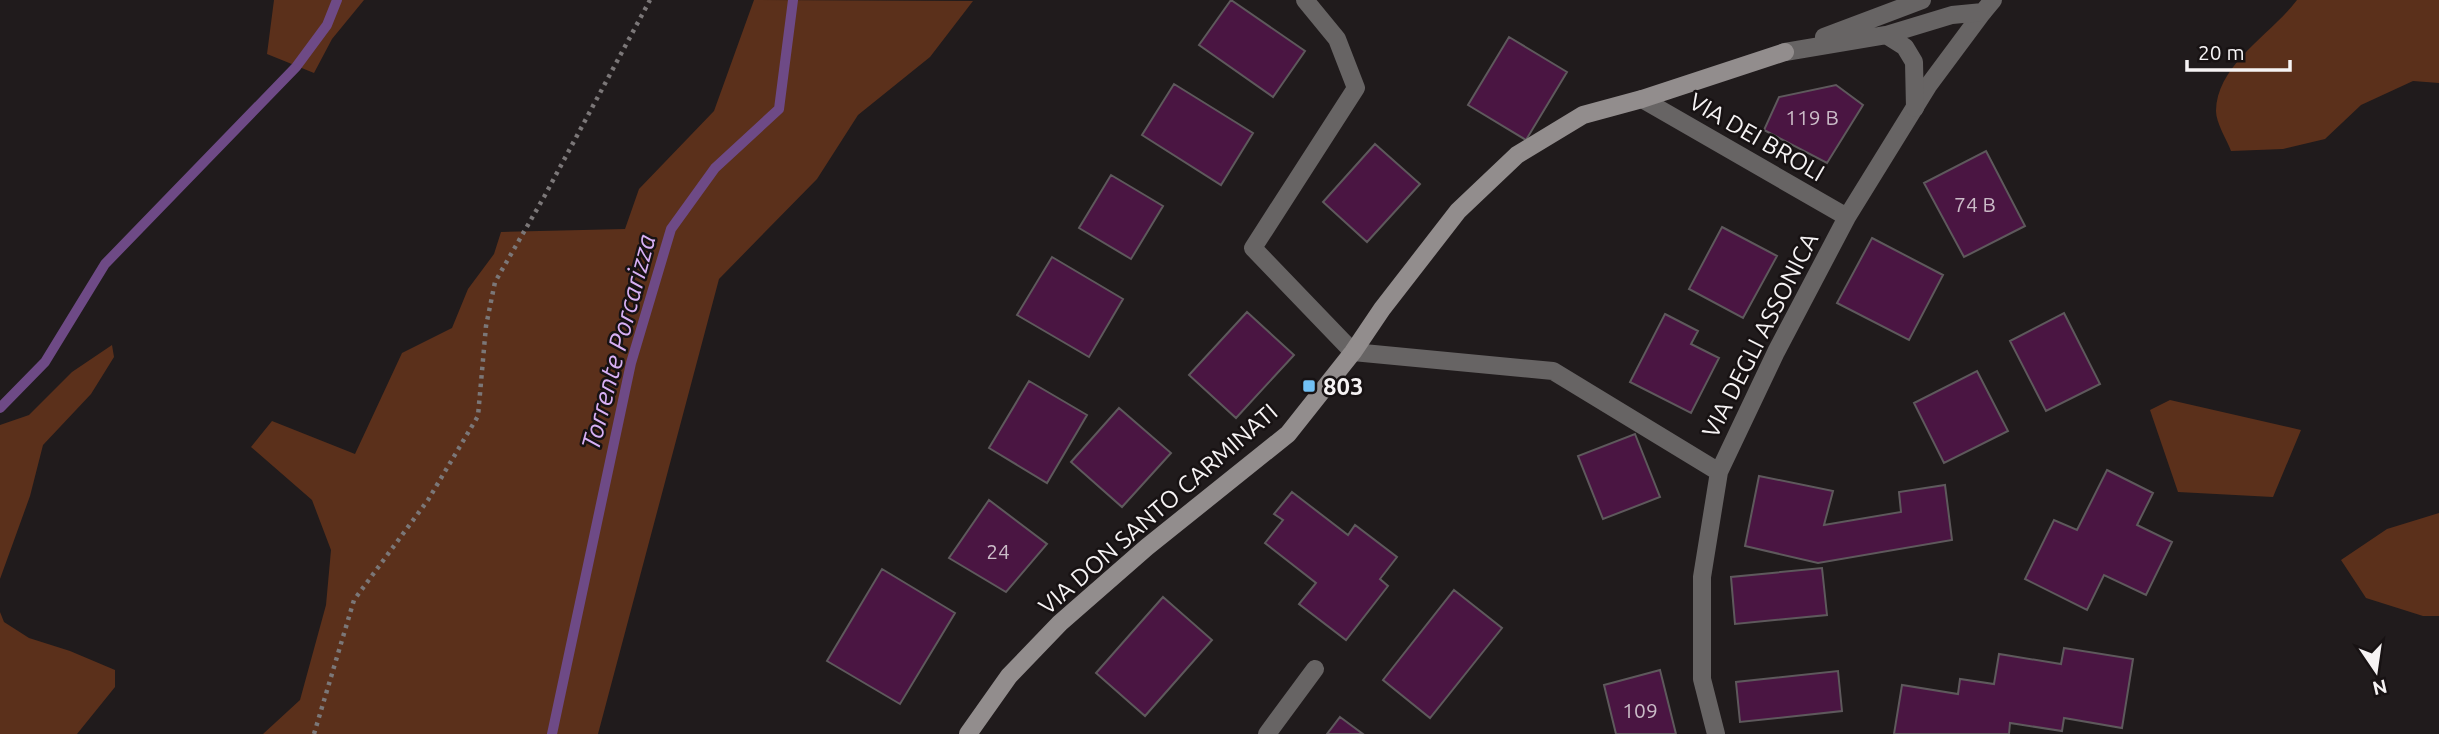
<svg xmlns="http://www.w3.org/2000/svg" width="2439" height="734" viewBox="0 0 2439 734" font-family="Ubuntu,sans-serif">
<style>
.green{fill:#5b301b}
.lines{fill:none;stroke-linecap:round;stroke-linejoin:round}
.stream{stroke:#6e4a86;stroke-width:10}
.building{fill:#4a1542;stroke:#5e595c;stroke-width:2}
.path{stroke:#7b7778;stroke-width:4.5;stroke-dasharray:3.5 5;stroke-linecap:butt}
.minor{stroke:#676464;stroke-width:18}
.tertiary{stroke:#676464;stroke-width:18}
.secondary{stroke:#928d8d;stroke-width:18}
.poi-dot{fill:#72c1f5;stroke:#171213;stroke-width:2.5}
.labels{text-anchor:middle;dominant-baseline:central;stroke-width:5;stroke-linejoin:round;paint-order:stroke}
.number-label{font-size:21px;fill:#cbbcc8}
.street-label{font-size:24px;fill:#f6f3f4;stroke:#171213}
.poi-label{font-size:24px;font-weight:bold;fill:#f6f3f4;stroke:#171213;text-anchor:start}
.water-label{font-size:26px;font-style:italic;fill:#d8b0f5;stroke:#171213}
</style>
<rect width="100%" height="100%" fill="#201b1c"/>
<!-- green -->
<path class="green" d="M 274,0 L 364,0 L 332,39 L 314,73 L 267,54 Z
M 754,0 L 973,1 L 930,57 L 858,115 L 817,179 L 719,279 L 598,734 L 263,734 L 300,700 L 326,605 L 331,550 L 312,500 L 251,447 L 272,421 L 355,454 L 402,353 L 452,328 L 468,289 L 494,254 L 501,232 L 625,229 L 639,189 L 714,111 Z
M 2297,0 L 2439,0 L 2439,83 L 2413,81 L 2361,105 L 2325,139 L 2283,149 L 2231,151 C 2227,140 2216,123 2216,111 C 2217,64 2271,35 2297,0 Z
M 112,345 L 114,357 L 91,394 L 43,445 L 30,496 L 0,579 L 0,425 L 29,415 L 72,372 Z
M 2170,400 L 2301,430 L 2273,497 L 2178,492 L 2150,410 Z
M 2439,513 L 2439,616 L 2423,616 L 2366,598 L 2341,560 L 2387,529 Z
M 0,612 L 4,622 L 29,638 L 70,651 L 115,670 L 115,687 L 77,734 L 0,734 Z"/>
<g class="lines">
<!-- stream -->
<path class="stream" d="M 0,408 L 45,362 L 105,264 L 296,67 L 327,25 L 337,0
M 552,734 L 631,363 L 671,229 L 715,168 L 779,109 L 793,0"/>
</g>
<!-- building -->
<path class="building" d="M 1231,0 L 1305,51 L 1273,97 L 1199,45 Z
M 1509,37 L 1567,72 L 1526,140 L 1468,105 Z
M 1174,84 L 1253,133 L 1221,185 L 1142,135 Z
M 1836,85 L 1863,105 L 1827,163 L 1764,130 L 1779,97 Z
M 1375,144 L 1420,184 L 1367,242 L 1323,202 Z
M 1986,151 L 2025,226 L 1964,257 L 1924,183 Z
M 1111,175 L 1163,206 L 1131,259 L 1079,228 Z
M 1722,227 L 1777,256 L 1743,318 L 1689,289 Z
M 1872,238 L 1943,275 L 1909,340 L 1837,303 Z
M 1052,257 L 1123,299 L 1089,357 L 1017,315 Z
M 1247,312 L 1294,355 L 1236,418 L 1189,375 Z
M 2064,313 L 2100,384 L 2046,411 L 2010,341 Z
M 1665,314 L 1698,331 L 1691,344 L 1719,358 L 1691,413 L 1630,382 Z
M 1977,371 L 2008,431 L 1944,463 L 1914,403 Z
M 1029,381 L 1087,415 L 1047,483 L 989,448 Z
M 1119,408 L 1171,453 L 1122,507 L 1071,462 Z
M 1635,434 L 1660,497 L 1603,519 L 1578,456 Z
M 2107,470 L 2153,493 L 2137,525 L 2172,542 L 2146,595 L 2104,575 L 2087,610 L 2025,579 L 2054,520 L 2077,530 Z
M 1759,476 L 1833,491 L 1824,525 L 1901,512 L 1899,492 L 1945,485 L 1952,540 L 1818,563 L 1745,546 Z
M 1292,492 L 1348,535 L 1355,525 L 1397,557 L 1380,579 L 1388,586 L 1346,640 L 1299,604 L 1316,583 L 1265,543 L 1283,520 L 1274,514 Z
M 989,500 L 1047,544 L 1006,592 L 949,558 Z
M 1822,568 L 1827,615 L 1735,624 L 1731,577 Z
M 882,569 L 955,613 L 900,704 L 827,661 Z
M 1454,590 L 1502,628 L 1430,718 L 1383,680 Z
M 1163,597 L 1212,640 L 1145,716 L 1096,673 Z
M 2064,648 L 2133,659 L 2122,728 L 2064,718 L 2062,731 L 2010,723 L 2009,734 L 1894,734 L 1902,685 L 1958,694 L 1960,679 L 1994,684 L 1999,654 L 2061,664 Z
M 1660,670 L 1676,734 L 1616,734 L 1604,685 Z
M 1838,671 L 1842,711 L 1740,722 L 1736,682 Z
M 1340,717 L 1363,734 L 1327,734 Z"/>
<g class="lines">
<!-- path -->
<path class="path" d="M 314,734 L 354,600 L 428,500 L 478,416 L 486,326 L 495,282 L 544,197 L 650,0"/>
<!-- minor -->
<path class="minor" d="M 1305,0 L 1337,39 L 1356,88 L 1253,248 L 1353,352 L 1553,371 L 1719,472
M 1642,99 L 1847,217
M 1267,734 L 1315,669
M 1716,734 L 1702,679 L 1702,577 L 1719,472 L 1776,352 L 1847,217 L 1928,86 L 1983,12"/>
<!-- tertiary -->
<path class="tertiary" d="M 1886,35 L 1905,47 L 1914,62 L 1915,108
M 1824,37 L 1922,0
M 1785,52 L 1886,35 L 1952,15 L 1983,12 L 1993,0"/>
<!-- secondary -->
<path class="secondary" d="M 968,734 L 1009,676 L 1060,623 L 1147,547 L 1288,434 L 1353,352 L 1382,309 L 1458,211 L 1517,155 L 1583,115 L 1642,99 L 1785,52"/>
</g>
<!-- markers -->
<rect class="poi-dot" x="1302" y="379" width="14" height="14" rx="3.5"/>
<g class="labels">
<!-- number labels -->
<g class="number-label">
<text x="1812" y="117">119 B</text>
<text x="1975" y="204">74 B</text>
<text x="998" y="551">24</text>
<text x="1640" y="710">109</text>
</g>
<!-- street labels -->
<g class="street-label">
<text transform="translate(1757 137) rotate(30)">VIA DEI BROLI</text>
<text transform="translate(1760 335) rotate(-63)">VIA DEGLI ASSONICA</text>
<text transform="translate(1158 509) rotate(-41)">VIA DON SANTO CARMINATI</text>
</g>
<!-- poi labels -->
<g class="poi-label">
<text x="1323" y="386">803</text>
</g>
<!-- water labels -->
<g class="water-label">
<text transform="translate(618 342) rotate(-75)">Torrente Porcarizza</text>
</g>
</g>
<!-- north arrow -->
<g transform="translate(2376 671) rotate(167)" stroke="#171213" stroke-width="5" paint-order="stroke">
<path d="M0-5L12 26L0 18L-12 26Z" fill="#f6f3f4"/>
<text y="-10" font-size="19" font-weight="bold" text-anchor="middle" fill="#f6f3f4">N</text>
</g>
<!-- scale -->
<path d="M2187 60v10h103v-10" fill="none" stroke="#f6f3f4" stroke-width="3.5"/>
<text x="2198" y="60" font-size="21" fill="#f6f3f4" stroke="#171213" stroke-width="5" paint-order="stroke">20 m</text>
</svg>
